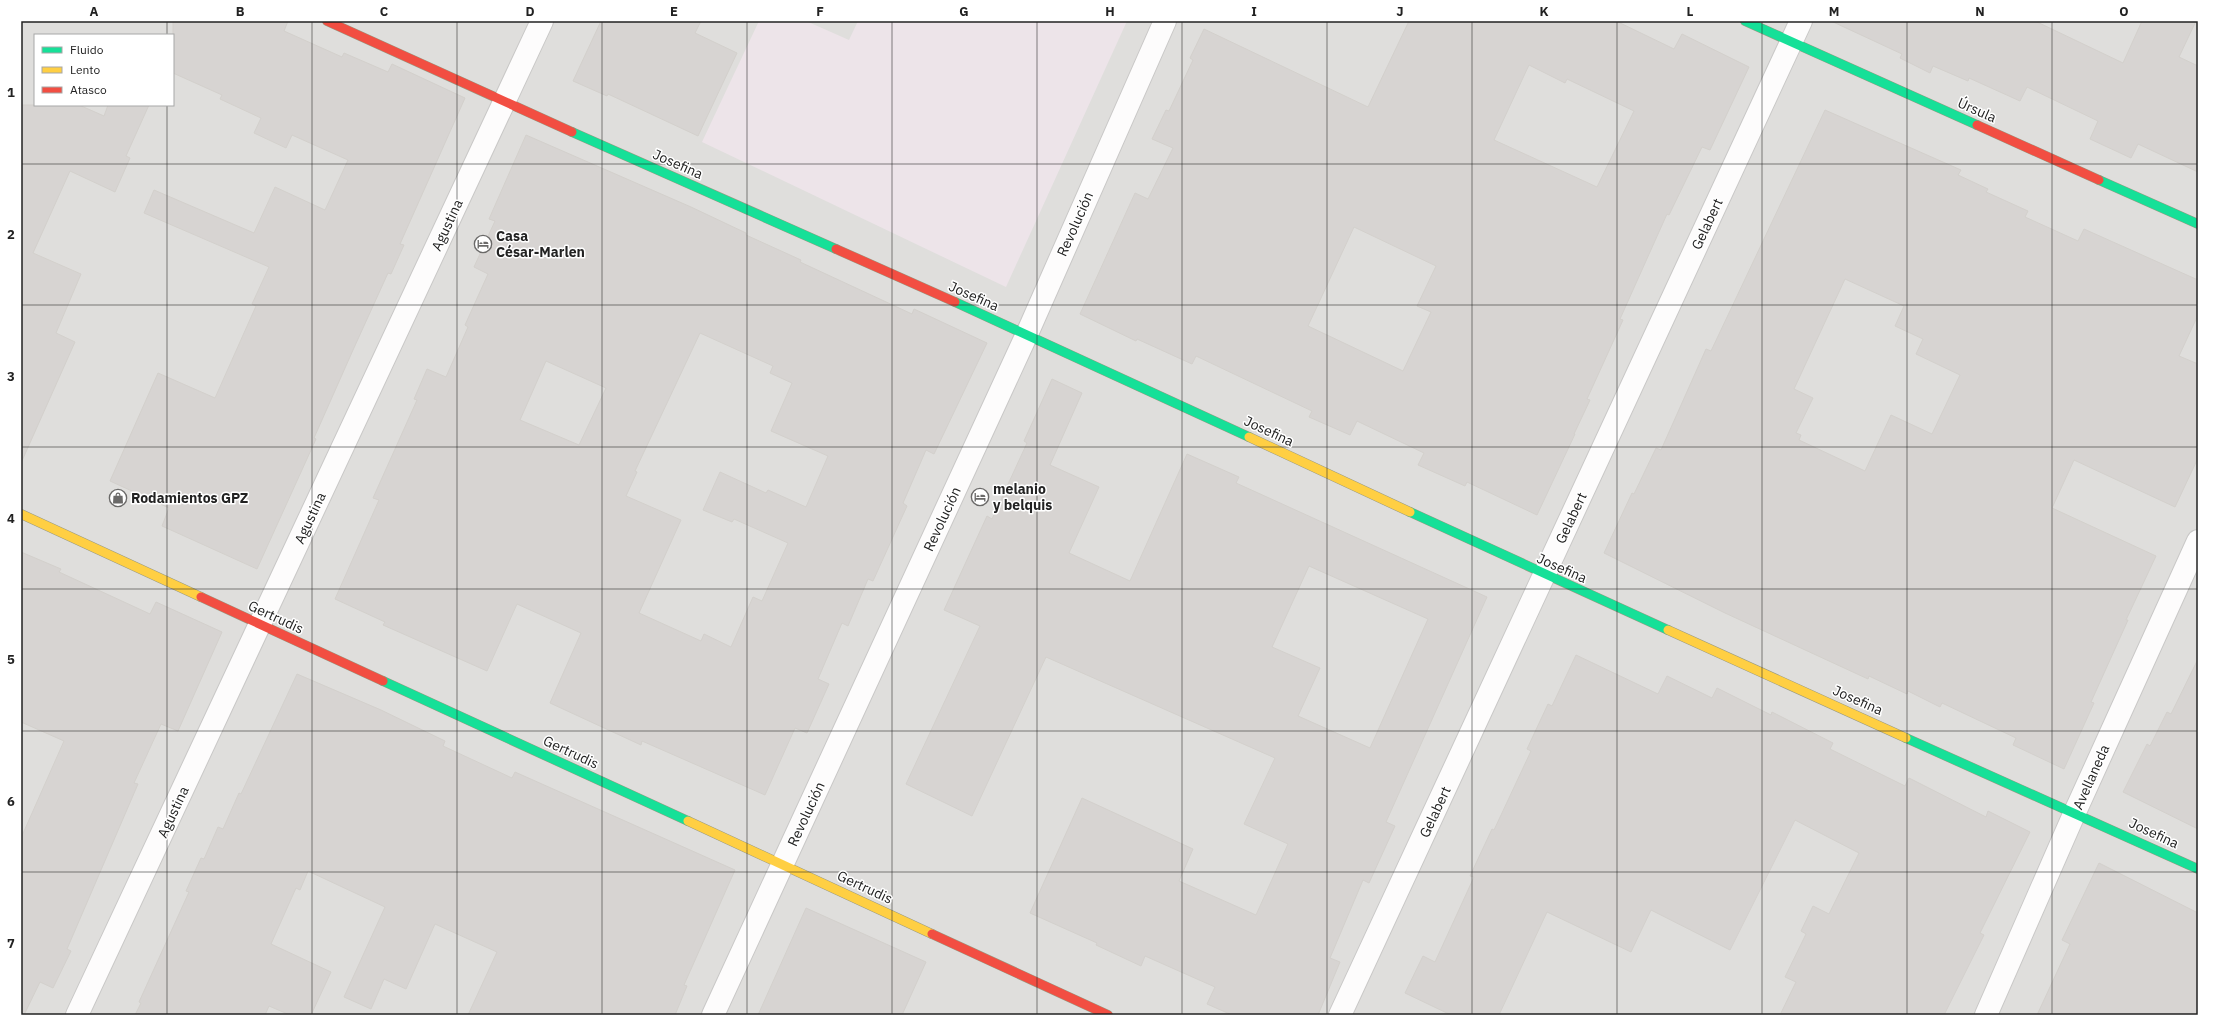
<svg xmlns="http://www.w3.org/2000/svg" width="2219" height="1036" viewBox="0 0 2219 1036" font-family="'IBM Plex Sans',sans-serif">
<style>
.residential{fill:#dfdedc;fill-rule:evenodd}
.industrial{fill:#ede4e9}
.building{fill:#d7d4d2;stroke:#d3d0cc;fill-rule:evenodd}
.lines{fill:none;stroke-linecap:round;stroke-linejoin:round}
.street-casing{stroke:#c9c8c7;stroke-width:24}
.fast-casing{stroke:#999a82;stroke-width:10}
.slow-casing{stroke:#999a82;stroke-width:10}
.jam-casing{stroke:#999a82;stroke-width:10}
.street{stroke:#fdfcfc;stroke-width:22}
.fast{stroke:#16e098;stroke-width:9}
.slow{stroke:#ffcf43;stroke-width:9}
.jam{stroke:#f24e42;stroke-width:9}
.grid{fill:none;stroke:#222;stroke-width:1;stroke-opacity:0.55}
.labels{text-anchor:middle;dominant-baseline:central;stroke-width:3;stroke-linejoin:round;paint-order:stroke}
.street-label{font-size:14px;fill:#222;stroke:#fff}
.poi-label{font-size:14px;font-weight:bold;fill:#222;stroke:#fff;text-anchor:start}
.neatline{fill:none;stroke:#222;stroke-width:1.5}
.grid-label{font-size:13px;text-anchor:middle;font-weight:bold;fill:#222}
</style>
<rect width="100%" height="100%" fill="#f0eeeb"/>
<!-- residential -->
<path class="residential" d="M 21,21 L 2198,21 L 2198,1015 L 21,1015 ZM 35,35 L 173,35 L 173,105 L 35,105 Z"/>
<!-- industrial -->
<path class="industrial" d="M 759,21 L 806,21 L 849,40 L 858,21 L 1127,21 L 1006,287 L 702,142 Z"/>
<!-- building -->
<path class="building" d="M 173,21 L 288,21 L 284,31 L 342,57 L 344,53 L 388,72 L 392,64 L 465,98 L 400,244 L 404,245 L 391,274 L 388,273 L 353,350 L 314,438 L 316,439 L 257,569 L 162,526 L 169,508 L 110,481 L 158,373 L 215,398 L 256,306 L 252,304 L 269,267 L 144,213 L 154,190 L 254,233 L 275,187 L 325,210 L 348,160 L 292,135 L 286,148 L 254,133 L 261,118 L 220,99 L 222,95 L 173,73 Z
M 601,21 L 701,21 L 695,33 L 737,53 L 698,136 L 608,94 L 607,96 L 573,81 Z
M 1409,21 L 1616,21 L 1674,49 L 1682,34 L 1749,67 L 1710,150 L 1702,147 L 1669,215 L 1667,214 L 1620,319 L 1623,320 L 1587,399 L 1590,400 L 1574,434 L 1575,434 L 1537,515 L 1467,482 L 1465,486 L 1418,465 L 1424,453 L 1357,421 L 1350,435 L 1309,417 L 1312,411 L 1196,356 L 1192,364 L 1137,339 L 1136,341 L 1080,314 L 1135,193 L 1148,199 L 1173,148 L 1152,139 L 1166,110 L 1169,111 L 1193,60 L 1190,58 L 1204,29 L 1368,107 ZM 1529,65 L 1565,83 L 1567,79 L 1634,111 L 1597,187 L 1494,140 ZM 1354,227 L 1436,266 L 1417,306 L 1431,312 L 1403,371 L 1308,326 Z
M 1831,21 L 2035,21 L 2123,63 L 2142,21 L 2196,21 L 2179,57 L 2198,66 L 2198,172 L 2138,144 L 2131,158 L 2090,139 L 2098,121 L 2027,87 L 2020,101 L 1969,78 L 1968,81 L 1933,66 L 1930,73 L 1900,58 L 1902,54 Z
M 21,105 L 79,105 L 104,116 L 108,105 L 149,105 L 126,156 L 130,158 L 115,192 L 70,171 L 33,253 L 81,274 L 56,333 L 75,342 L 21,463 Z
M 1825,110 L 1961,170 L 1958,175 L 1988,189 L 1986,192 L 2028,211 L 2025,217 L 2078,241 L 2084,229 L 2198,280 L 2198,315 L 2179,356 L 2198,364 L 2198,458 L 2175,507 L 2074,460 L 2052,508 L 2156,556 L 2126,620 L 2128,620 L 2091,702 L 2094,703 L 2064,769 L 2013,745 L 2016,738 L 1942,703 L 1940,707 L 1908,691 L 1907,694 L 1869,676 L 1868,679 L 1725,613 L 1604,553 L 1632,493 L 1634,494 L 1656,448 L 1661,450 L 1706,349 L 1711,351 ZM 1845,279 L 1904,306 L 1895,326 L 1923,339 L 1916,354 L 1960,375 L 1932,434 L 1891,415 L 1865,471 L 1799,440 L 1801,435 L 1796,433 L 1813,398 L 1794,389 Z
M 526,135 L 691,207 L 746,233 L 746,235 L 801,260 L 800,262 L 912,314 L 914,309 L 987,343 L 934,454 L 926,450 L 903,503 L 907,506 L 873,581 L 868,579 L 848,626 L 842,623 L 818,679 L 829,684 L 807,733 L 795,728 L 765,795 L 642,741 L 641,745 L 550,703 L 581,633 L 517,604 L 487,671 L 383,625 L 385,622 L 335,599 L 379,500 L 373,498 L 417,400 L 414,399 L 427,369 L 446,377 L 468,327 L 465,325 L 488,274 L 474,267 L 495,221 L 489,219 ZM 700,333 L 773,366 L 770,373 L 792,383 L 771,431 L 828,456 L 806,507 L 768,490 L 766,493 L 720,472 L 703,510 L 732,522 L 734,519 L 788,543 L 762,601 L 753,597 L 731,647 L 704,634 L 701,641 L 639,613 L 681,520 L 626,496 L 637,472 L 635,471 ZM 546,361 L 606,388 L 579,445 L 520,420 Z
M 1052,379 L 1082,393 L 1050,465 L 1099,487 L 1069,553 L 1130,581 L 1187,454 L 1239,477 L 1236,483 L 1487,597 L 1386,822 L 1395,826 L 1369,883 L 1363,880 L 1330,958 L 1340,962 L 1318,1015 L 1232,1015 L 1207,1004 L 1215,987 L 1145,956 L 1141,966 L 1096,945 L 1097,943 L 1030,913 L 1082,798 L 1193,849 L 1179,881 L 1256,915 L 1288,844 L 1244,824 L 1275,758 L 1046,657 L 972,816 L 906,784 L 980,626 L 944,610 L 987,516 L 992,519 L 1027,443 L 1024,441 ZM 1309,566 L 1428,619 L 1370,748 L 1298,716 L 1320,668 L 1272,647 Z
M 21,552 L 61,569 L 59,572 L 150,614 L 156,602 L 222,632 L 178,731 L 161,724 L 134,783 L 138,784 L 67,949 L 71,951 L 53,988 L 40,982 L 24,1015 L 21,1015 L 21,838 L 64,741 L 21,722 Z
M 1576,655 L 1658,694 L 1667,676 L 1712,698 L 1717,688 L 1771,715 L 1772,712 L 1833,743 L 1830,749 L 1905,786 L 1909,778 L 1986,817 L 1988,811 L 2030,832 L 1980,933 L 1984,935 L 1944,1015 L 1780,1015 L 1796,982 L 1785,977 L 1806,934 L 1801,931 L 1813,906 L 1829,914 L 1859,853 L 1795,820 L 1730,950 L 1651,910 L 1631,952 L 1547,912 L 1499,1015 L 1451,1015 L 1405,993 L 1423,956 L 1435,962 L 1474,877 L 1470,876 L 1492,829 L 1494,830 L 1531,751 L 1527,749 L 1548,704 L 1552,706 Z
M 2198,659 L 2198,829 L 2123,792 L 2147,744 L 2150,746 L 2167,712 L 2171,714 Z
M 297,674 L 381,710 L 445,741 L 443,746 L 512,778 L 515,772 L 735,870 L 684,985 L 687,986 L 675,1015 L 468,1015 L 497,952 L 435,924 L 406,989 L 384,979 L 371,1009 L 344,997 L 385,907 L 308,871 L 300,890 L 296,888 L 271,944 L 331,972 L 311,1015 L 290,1015 L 269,1006 L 265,1015 L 135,1015 L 141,1003 L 139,1002 L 189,892 L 186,891 L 201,858 L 204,859 L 218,827 L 223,829 L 239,793 L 241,794 Z
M 2099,863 L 2198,913 L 2198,1015 L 2037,1015 L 2070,944 L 2062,940 Z
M 806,908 L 926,962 L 902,1015 L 758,1015 Z"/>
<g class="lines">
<defs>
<path id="street" d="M 77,1015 L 542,21
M 713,1015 L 1027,334 L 1165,21
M 1340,1015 L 1801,21
M 1986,1015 L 2075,812 L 2198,541"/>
<path id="fast" d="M 1745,21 L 1977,125
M 572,132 L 836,249
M 2099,180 L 2198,224
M 955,302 L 1249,437
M 1410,512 L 1668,630
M 383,681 L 688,821
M 1906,738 L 2198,869"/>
<path id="slow" d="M 1249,437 L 1410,512
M 21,514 L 201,597
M 1668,630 L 1906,738
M 688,821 L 932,934"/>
<path id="jam" d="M 327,21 L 572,132
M 1977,125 L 2099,180
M 836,249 L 955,302
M 201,597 L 383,681
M 932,934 L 1108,1015"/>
</defs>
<!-- street casing -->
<use href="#street" class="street-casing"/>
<!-- fast casing -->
<use href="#fast" class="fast-casing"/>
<!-- slow casing -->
<use href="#slow" class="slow-casing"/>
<!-- jam casing -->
<use href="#jam" class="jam-casing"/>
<!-- street -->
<use href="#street" class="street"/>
<!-- fast -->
<use href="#fast" class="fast"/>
<!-- slow -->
<use href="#slow" class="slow"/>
<!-- jam -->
<use href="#jam" class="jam"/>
</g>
<!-- grid -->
<path class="grid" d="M 167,21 L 167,35M 312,21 L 312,1015M 457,21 L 457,1015M 602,21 L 602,1015M 747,21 L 747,1015M 892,21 L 892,1015M 1037,21 L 1037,1015M 1182,21 L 1182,1015M 1327,21 L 1327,1015M 1472,21 L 1472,1015M 1617,21 L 1617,1015M 1762,21 L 1762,1015M 1907,21 L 1907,1015M 2052,21 L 2052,1015M 167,105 L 167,1015M 21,164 L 2198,164M 21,305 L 2198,305M 21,447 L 2198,447M 21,589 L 2198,589M 21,731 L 2198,731M 21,872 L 2198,872"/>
<!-- icons -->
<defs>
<symbol id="hotel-ring" viewBox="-11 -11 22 22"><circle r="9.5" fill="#fff" stroke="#6a6968" stroke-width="1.5"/><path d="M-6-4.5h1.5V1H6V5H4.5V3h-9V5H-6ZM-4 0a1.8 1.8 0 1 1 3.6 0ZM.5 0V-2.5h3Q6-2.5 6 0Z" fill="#6a6968"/></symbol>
<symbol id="shop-ring" viewBox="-11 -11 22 22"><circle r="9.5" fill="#fff" stroke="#6a6968" stroke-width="1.5"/><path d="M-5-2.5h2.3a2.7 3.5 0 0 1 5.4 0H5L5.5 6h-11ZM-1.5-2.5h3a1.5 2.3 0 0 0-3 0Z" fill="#6a6968"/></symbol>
</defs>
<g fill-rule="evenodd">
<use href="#hotel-ring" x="473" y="234" width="20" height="20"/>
<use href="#hotel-ring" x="970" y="487" width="20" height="20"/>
<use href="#shop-ring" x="108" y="488" width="20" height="20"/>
</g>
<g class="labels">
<!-- street labels -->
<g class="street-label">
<text transform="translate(1977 110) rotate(24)">Úrsula</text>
<text transform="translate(678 164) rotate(24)">Josefina</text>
<text transform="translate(1075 224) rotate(-66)">Revolución</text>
<text transform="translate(1707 224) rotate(-65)">Gelabert</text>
<text transform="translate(447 225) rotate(-65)">Agustina</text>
<text transform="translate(974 296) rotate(24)">Josefina</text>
<text transform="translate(1269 431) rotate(25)">Josefina</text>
<text transform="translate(310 518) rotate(-65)">Agustina</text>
<text transform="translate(1571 518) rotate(-65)">Gelabert</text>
<text transform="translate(942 519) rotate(-65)">Revolución</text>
<text transform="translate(1562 568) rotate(24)">Josefina</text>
<text transform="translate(276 617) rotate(25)">Gertrudis</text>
<text transform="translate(1858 700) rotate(24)">Josefina</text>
<text transform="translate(571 752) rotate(25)">Gertrudis</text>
<text transform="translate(2091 777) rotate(-66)">Avellaneda</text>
<text transform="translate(173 812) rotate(-65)">Agustina</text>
<text transform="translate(1435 812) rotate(-65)">Gelabert</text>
<text transform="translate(806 814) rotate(-65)">Revolución</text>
<text transform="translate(2154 833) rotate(25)">Josefina</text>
<text transform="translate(865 887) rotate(25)">Gertrudis</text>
</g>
<!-- poi labels -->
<g class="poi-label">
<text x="496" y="236">Casa<tspan x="496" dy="16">César-Marlen</tspan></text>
<text x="993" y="489">melanio<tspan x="993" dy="16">y belquis</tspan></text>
<text x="131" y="498">Rodamientos GPZ</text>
</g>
</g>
<!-- border -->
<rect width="2219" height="1036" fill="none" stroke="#ffffff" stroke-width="44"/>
<!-- legend -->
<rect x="34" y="34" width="140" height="72" fill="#ffffff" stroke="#a7a7a7"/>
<rect x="42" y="47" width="20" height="6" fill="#16e098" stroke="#a7a7a7"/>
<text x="70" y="54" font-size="12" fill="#222222">Fluido</text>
<rect x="42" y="67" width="20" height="6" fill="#ffcf43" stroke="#a7a7a7"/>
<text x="70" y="74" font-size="12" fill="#222222">Lento</text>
<rect x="42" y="87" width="20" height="6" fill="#f24e42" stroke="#a7a7a7"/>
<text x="70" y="94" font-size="12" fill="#222222">Atasco</text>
<rect x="22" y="22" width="2175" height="992" class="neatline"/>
<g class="grid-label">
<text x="94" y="16">A</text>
<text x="240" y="16">B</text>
<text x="384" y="16">C</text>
<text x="530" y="16">D</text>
<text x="674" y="16">E</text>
<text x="820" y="16">F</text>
<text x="964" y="16">G</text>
<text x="1110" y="16">H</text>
<text x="1254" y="16">I</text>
<text x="1400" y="16">J</text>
<text x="1544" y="16">K</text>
<text x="1690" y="16">L</text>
<text x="1834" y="16">M</text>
<text x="1980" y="16">N</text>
<text x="2124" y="16">O</text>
<text x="11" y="97">1</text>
<text x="11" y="239">2</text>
<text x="11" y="381">3</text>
<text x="11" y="523">4</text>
<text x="11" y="664">5</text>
<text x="11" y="806">6</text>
<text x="11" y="948">7</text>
</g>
</svg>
